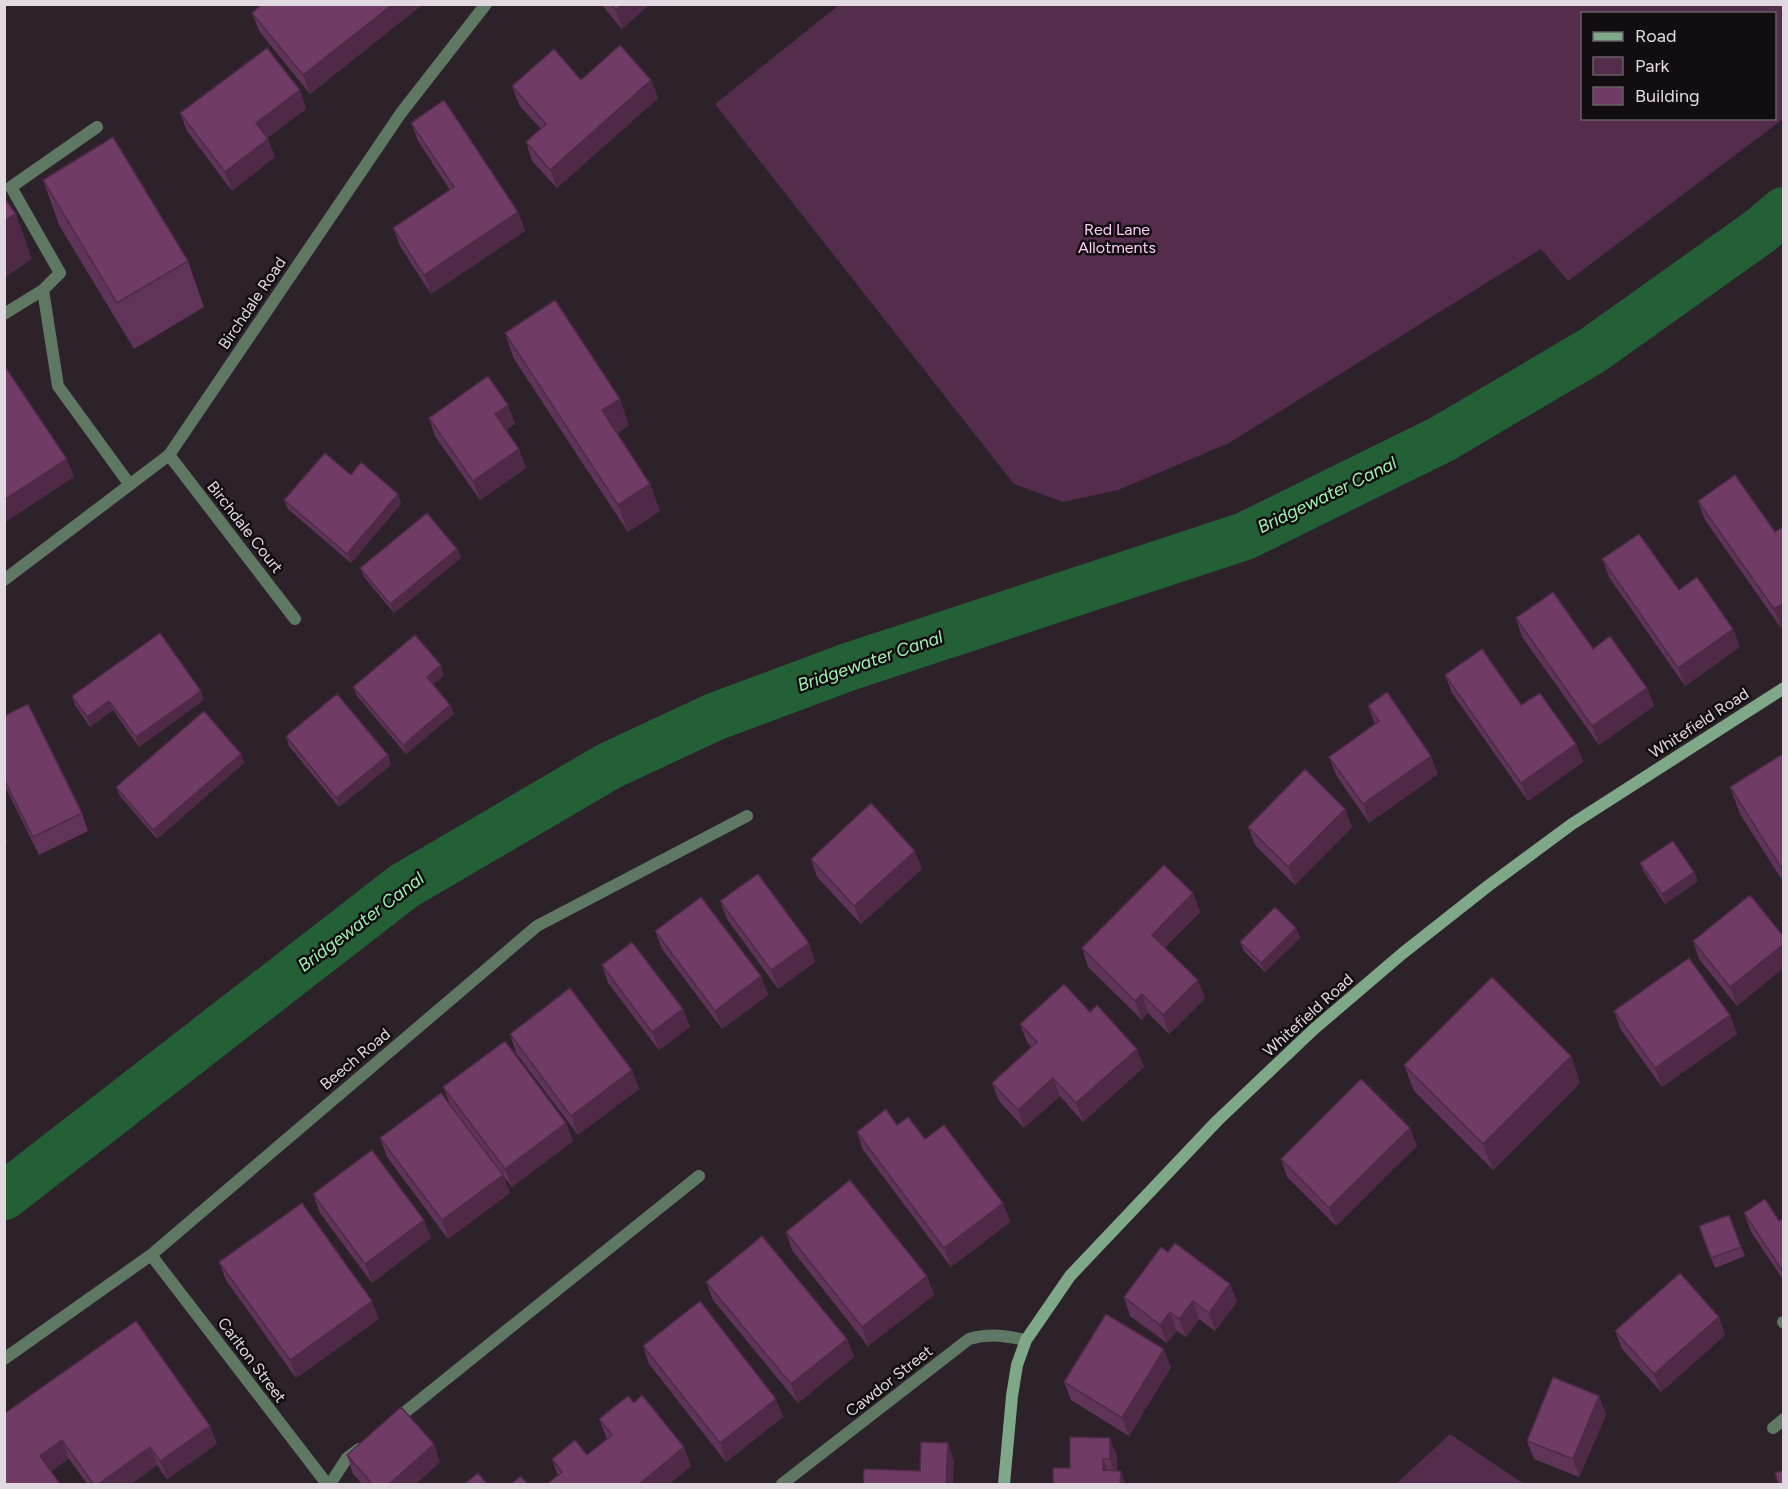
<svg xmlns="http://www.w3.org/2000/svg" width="1788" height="1489" viewBox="0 0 1788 1489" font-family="Figtree,sans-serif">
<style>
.green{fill:#542d4d;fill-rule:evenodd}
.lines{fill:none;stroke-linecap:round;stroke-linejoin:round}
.canal{stroke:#236036;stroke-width:48}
.lane{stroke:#5f7864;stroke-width:12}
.street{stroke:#5f7864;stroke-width:12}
.secondary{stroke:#7fa888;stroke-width:12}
.wall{fill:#603458}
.shaded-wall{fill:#4e2a47}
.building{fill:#703c66;stroke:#4e2a47;stroke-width:1.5}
.labels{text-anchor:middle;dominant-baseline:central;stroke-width:5;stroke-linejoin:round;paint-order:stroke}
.park-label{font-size:16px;fill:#feccf2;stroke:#120d11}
.street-label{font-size:16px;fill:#e1d9df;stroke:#120d11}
.water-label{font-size:18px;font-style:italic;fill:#9cf2b0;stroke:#120d11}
</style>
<rect width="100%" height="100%" fill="#2d212a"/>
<!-- green -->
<path class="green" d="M 839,5 L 1783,5 L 1783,119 L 1568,281 L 1541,249 L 1229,443 L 1118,490 L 1063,502 L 1014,484 L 715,104 ZM 1582,14 L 1774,14 L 1774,118 L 1582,118 Z
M 1450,1434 L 1521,1482 L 1526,1484 L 1396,1484 Z"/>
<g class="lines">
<!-- canal -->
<path class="canal" d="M 4,1196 L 404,886 L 609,766 L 714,717 L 848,667 L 1245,536 L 1442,439 L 1593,350 L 1760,231 L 1784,211"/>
<!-- lane -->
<path class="lane" d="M 394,1421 L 699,1176
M 330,1484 L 347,1458 L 359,1449"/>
<!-- street -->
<path class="street" d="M 97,127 L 11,187 L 60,273 L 43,290 L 58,386 L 130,485
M 4,314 L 43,290
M 169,455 L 295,619
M 4,580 L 169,455 L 401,113 L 486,4
M 151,1255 L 327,1484
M 1783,1322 L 1784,1323
M 4,1359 L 151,1255 L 537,926 L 747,816
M 1773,1428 L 1784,1419
M 782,1484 L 969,1339 C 990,1333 1006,1336 1026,1340"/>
<!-- secondary -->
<path class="secondary" d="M 1004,1484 L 1012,1396 L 1017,1365 L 1026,1340 L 1070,1276 L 1217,1121 L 1314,1029 L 1403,953 L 1488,886 L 1572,824 L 1784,688"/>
</g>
<!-- wall -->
<path class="wall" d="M 423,4 L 310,94 L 259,31 L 252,13 Z
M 601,4 L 650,4 L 622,29 Z
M 581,80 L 651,80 L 658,98 L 557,188 L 532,161 L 526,142 L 541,129 L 519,105 L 512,86 Z
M 300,90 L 306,109 L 267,138 L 275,157 L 232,191 L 187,131 L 180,113 Z
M 411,123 L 518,212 L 525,231 L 431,294 L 400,246 L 393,228 L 450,190 L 418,141 Z
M 43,180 L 188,261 L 204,307 L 134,349 L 59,225 Z
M 505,333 L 629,425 L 617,434 L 650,484 L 660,511 L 628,532 L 514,359 Z
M 508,405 L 515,424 L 506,430 L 519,449 L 526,468 L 480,500 L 435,436 L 429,418 Z
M 351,475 L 398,494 L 401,504 L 351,563 L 288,509 L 284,500 Z
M 1698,501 L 1775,532 L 1784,526 L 1784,626 L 1781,628 L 1705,520 Z
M 457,549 L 461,558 L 394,613 L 364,577 L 360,568 Z
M 1602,559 L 1679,590 L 1740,647 L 1685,686 L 1609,577 Z
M 1516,618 L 1593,649 L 1647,688 L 1654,706 L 1599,745 L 1522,637 Z
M 444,675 L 433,684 L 450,705 L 454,714 L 406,754 L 357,696 L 353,687 Z
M 1445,675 L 1521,705 L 1576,744 L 1583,762 L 1528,801 L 1452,693 Z
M 72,696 L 204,700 L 139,747 L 113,710 L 90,727 L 75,705 Z
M 1368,706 L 1438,774 L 1369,823 L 1336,775 L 1329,757 L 1375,724 Z
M 4,716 L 82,813 L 88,831 L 39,855 L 4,784 Z
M 286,736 L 388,755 L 391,765 L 339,807 L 289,746 Z
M 1784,753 L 1784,883 L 1740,814 L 1730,787 Z
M 241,754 L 244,763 L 157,839 L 120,796 L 116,787 Z
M 1345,809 L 1352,827 L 1295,885 L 1255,845 L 1248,827 Z
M 4,834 L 7,842 L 4,843 Z
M 811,859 L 922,869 L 861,924 L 817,877 Z
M 1640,863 L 1694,872 L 1698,881 L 1665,904 L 1644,872 Z
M 1193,893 L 1200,912 L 1165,947 L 1205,998 L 1169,1034 L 1148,1013 L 1142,1020 L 1088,967 L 1082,948 Z
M 1750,895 L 1737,1006 L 1699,959 L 1693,941 Z
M 720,901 L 815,962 L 778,989 L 727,919 Z
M 1296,928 L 1300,938 L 1265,972 L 1244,951 L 1240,942 Z
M 655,931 L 761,976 L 768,995 L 722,1029 L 662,949 Z
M 602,965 L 683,1009 L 690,1027 L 659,1050 L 608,983 Z
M 1614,1011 L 1730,1015 L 1737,1034 L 1662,1087 L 1621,1030 Z
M 1090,1012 L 1144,1067 L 1083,1122 L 1060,1096 L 1024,1128 L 999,1101 L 992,1083 L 1032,1047 L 1027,1042 L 1020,1024 Z
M 510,1034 L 632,1070 L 639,1089 L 578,1135 L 516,1053 Z
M 1571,1056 L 1580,1083 L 1493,1170 L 1414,1091 L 1404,1065 Z
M 443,1087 L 566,1123 L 573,1141 L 512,1187 L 503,1176 L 510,1193 L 448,1239 L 387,1157 L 380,1138 L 450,1104 Z
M 897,1125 L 925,1139 L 1003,1203 L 1010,1222 L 951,1267 L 863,1150 L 857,1132 Z
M 1417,1146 L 1336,1226 L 1287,1177 L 1281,1159 Z
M 313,1194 L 431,1238 L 372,1283 L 320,1213 Z
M 1744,1213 L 1779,1221 L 1784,1218 L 1784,1281 L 1751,1232 Z
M 1729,1215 L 1745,1256 L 1715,1268 L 1699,1226 Z
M 786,1232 L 927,1276 L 934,1295 L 868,1346 L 792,1250 Z
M 1168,1252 L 1230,1284 L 1237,1302 L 1215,1331 L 1199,1319 L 1186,1337 L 1177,1331 L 1167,1343 L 1130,1316 L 1124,1297 Z
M 219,1262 L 379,1319 L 296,1378 L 226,1280 Z
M 706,1282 L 847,1339 L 854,1357 L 798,1403 L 713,1300 Z
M 1719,1317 L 1725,1335 L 1661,1392 L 1622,1349 L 1615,1331 Z
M 643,1346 L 783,1417 L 726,1462 L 649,1364 Z
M 1171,1367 L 1129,1436 L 1071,1400 L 1064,1382 Z
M 1599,1396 L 1606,1415 L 1579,1477 L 1534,1459 L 1527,1441 Z
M 4,1414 L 217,1444 L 167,1479 L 157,1465 L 130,1485 L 88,1485 L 69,1459 Z
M 599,1419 L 691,1466 L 668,1485 L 546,1485 L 558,1476 L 552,1459 L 587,1455 L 607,1439 Z
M 1070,1437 L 1117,1456 L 1117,1470 L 1053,1485 L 1070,1468 Z
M 347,1455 L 440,1462 L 415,1485 L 363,1485 L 353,1474 Z"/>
<!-- shaded-wall -->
<path class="shaded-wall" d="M 393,4 L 423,4 L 310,94 L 303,75 Z
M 622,4 L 650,4 L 622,29 L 616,10 Z
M 651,80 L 658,98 L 557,188 L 550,170 Z
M 300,90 L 306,109 L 263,141 L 256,123 Z
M 268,139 L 275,157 L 232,191 L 225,172 Z
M 518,212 L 525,231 L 431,294 L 424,275 Z
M 16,214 L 32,259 L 4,278 L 4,221 Z
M 620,399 L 629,425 L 611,437 L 602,410 Z
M 508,405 L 515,424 L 501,432 L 495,414 Z
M 519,449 L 526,468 L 480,500 L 473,481 Z
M 67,459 L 74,477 L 4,523 L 4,500 Z
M 650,484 L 660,511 L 628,532 L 618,505 Z
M 398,494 L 401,504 L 351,563 L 347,554 Z
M 457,549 L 461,558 L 394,613 L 390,604 Z
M 1784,603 L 1784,626 L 1781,628 L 1774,609 Z
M 1733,629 L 1740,647 L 1685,686 L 1678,668 Z
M 441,665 L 444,675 L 431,686 L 427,677 Z
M 1647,688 L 1654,706 L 1599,745 L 1592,726 Z
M 201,691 L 204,700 L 139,747 L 136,737 Z
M 109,701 L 113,710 L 90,727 L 87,717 Z
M 450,705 L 454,714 L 406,754 L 403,745 Z
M 1576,744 L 1583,762 L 1528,801 L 1521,783 Z
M 241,754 L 244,763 L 157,839 L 153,830 Z
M 388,755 L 391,765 L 339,807 L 336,798 Z
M 1431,756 L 1438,774 L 1369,823 L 1363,804 Z
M 1345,809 L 1352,827 L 1295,885 L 1288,867 Z
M 915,851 L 922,869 L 861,924 L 854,906 Z
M 1694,872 L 1698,881 L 1665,904 L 1662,894 Z
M 1193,893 L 1200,912 L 1159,953 L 1152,935 Z
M 1296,928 L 1300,938 L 1265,972 L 1261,963 Z
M 809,943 L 815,962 L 778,989 L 771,970 Z
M 1784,944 L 1784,968 L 1737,1006 L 1730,987 Z
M 761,976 L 768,995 L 722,1029 L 715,1011 Z
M 1198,980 L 1205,998 L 1169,1034 L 1163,1015 Z
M 1142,994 L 1148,1013 L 1142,1020 L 1135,1001 Z
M 683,1009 L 690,1027 L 659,1050 L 652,1032 Z
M 1730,1015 L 1737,1034 L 1662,1087 L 1655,1068 Z
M 1137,1049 L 1144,1067 L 1083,1122 L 1076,1103 Z
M 1571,1056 L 1580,1083 L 1493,1170 L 1483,1144 Z
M 632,1070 L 639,1089 L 578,1135 L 571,1116 Z
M 1053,1078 L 1060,1096 L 1024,1128 L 1018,1110 Z
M 566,1123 L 573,1141 L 512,1187 L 505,1169 Z
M 1410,1128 L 1417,1146 L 1336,1226 L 1329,1208 Z
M 503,1175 L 510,1193 L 448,1239 L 442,1220 Z
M 1003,1203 L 1010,1222 L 951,1267 L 944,1248 Z
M 424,1220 L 431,1238 L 372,1283 L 365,1264 Z
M 927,1276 L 934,1295 L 868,1346 L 862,1327 Z
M 1230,1284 L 1237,1302 L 1215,1331 L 1209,1313 Z
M 372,1301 L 379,1319 L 296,1378 L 290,1360 Z
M 1193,1301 L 1199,1319 L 1186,1337 L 1179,1319 Z
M 1170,1312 L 1177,1331 L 1167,1343 L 1160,1325 Z
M 1719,1317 L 1725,1335 L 1661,1392 L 1654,1374 Z
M 847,1339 L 854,1357 L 798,1403 L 791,1384 Z
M 1164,1349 L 1171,1367 L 1129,1436 L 1122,1418 Z
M 1599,1396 L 1606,1415 L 1579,1477 L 1573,1459 Z
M 776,1399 L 783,1417 L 726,1462 L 720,1443 Z
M 210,1426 L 217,1444 L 167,1479 L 160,1461 Z
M 1110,1438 L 1117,1456 L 1116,1477 L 1110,1459 Z
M 62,1440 L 69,1459 L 47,1474 L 40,1456 Z
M 948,1443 L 954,1461 L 953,1485 L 946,1485 Z
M 434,1444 L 440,1462 L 415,1485 L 388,1485 Z
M 150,1447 L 157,1465 L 130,1485 L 97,1485 Z
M 684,1447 L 691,1466 L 668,1485 L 638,1485 Z
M 1103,1459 L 1110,1477 L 1103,1470 Z
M 1121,1471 L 1126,1485 L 1120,1485 Z"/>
<!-- building -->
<path class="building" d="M 262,4 L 393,4 L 303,75 L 252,13 Z
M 610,4 L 622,4 L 616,10 Z
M 620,45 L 651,80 L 550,170 L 526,142 L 546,124 L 512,86 L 554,49 L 581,80 Z
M 267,48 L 300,90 L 256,123 L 268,139 L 225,172 L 180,113 Z
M 444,100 L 518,212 L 424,275 L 393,228 L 454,187 L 411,123 Z
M 113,137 L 188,261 L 117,303 L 43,180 Z
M 4,198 L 16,214 L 4,221 Z
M 555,300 L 620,399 L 602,410 L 650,484 L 618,505 L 505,333 Z
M 4,365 L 67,459 L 4,500 Z
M 488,376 L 508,405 L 495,414 L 519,449 L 473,481 L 429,418 Z
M 325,453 L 351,475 L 361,462 L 398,494 L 347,554 L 284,500 Z
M 1735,475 L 1775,532 L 1784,526 L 1784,603 L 1774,609 L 1698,501 Z
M 427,513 L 457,549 L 390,604 L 360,568 Z
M 1639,534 L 1679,590 L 1697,577 L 1733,629 L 1678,668 L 1602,559 Z
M 1553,592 L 1593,649 L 1610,636 L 1647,688 L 1592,726 L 1516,618 Z
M 160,633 L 201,691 L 136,737 L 109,701 L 87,717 L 72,696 Z
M 415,635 L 441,665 L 427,677 L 450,705 L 403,745 L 353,687 Z
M 1482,649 L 1521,705 L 1540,693 L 1576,744 L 1521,783 L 1445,675 Z
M 1387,692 L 1431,756 L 1363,804 L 1329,757 L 1379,721 L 1368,706 Z
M 337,694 L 388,755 L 336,798 L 286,736 Z
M 28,704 L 82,813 L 33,837 L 4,779 L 4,716 Z
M 204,711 L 241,754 L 153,830 L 116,787 Z
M 1784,753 L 1784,872 L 1730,787 Z
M 1305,769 L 1345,809 L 1288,867 L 1248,827 Z
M 871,803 L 915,851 L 854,906 L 811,859 Z
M 1673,841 L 1694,872 L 1662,894 L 1640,863 Z
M 1164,865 L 1193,893 L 1152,935 L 1198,980 L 1163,1015 L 1142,994 L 1135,1001 L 1082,948 Z
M 758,874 L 809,943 L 771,970 L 720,901 Z
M 1750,895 L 1784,937 L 1784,944 L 1730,987 L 1693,941 Z
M 701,897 L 761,976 L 715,1011 L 655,931 Z
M 1275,907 L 1296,928 L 1261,963 L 1240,942 Z
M 632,942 L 683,1009 L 652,1032 L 602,965 Z
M 1689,958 L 1730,1015 L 1655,1068 L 1614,1011 Z
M 1492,977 L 1571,1056 L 1483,1144 L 1404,1065 Z
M 1064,984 L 1090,1012 L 1097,1005 L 1137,1049 L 1076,1103 L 1053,1078 L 1018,1110 L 992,1083 L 1037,1042 L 1020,1024 Z
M 570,988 L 632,1070 L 571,1116 L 510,1034 Z
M 505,1041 L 566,1123 L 505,1169 L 443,1087 Z
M 1361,1079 L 1410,1128 L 1329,1208 L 1281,1159 Z
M 441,1093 L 503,1175 L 442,1220 L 380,1138 Z
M 886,1109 L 897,1125 L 908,1117 L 925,1139 L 944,1125 L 1003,1203 L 944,1248 L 857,1132 Z
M 372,1150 L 424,1220 L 365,1264 L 313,1194 Z
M 850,1180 L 927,1276 L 862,1327 L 786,1232 Z
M 1765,1199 L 1779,1221 L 1784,1218 L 1784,1273 L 1744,1213 Z
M 302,1203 L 372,1301 L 290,1360 L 219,1262 Z
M 1729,1215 L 1741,1247 L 1711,1258 L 1699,1226 Z
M 762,1236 L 847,1339 L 791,1384 L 706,1282 Z
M 1175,1243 L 1230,1284 L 1209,1313 L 1193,1301 L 1179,1319 L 1170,1312 L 1160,1325 L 1124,1297 L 1161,1247 L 1168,1252 Z
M 1680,1273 L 1719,1317 L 1654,1374 L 1615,1331 Z
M 700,1301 L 776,1399 L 720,1443 L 643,1346 Z
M 1106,1314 L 1164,1349 L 1122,1418 L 1064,1382 Z
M 136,1321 L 210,1426 L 160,1461 L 150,1447 L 97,1485 L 94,1485 L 62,1440 L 40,1456 L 61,1485 L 4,1485 L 4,1414 Z
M 1553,1377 L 1599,1396 L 1573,1459 L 1527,1441 Z
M 642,1395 L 684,1447 L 638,1485 L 546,1485 L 562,1472 L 552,1459 L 575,1440 L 587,1455 L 612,1435 L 599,1419 L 628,1396 L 634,1403 Z
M 401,1407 L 434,1444 L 388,1485 L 373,1485 L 347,1455 Z
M 1070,1437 L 1110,1438 L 1110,1459 L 1103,1459 L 1103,1470 L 1121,1471 L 1120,1484 L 1141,1485 L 1053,1485 L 1053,1468 L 1070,1468 Z
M 921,1442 L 948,1443 L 946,1485 L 863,1485 L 864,1469 L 920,1471 Z
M 1784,1470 L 1784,1485 L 1779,1485 L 1775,1473 Z
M 478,1473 L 488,1485 L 463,1485 Z
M 521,1476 L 528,1485 L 510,1485 Z"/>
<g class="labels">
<!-- park labels -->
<g class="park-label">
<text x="1117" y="229">Red Lane<tspan x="1117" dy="18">Allotments</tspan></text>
</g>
<!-- street labels -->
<g class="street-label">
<text transform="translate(252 303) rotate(-56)">Birchdale Road</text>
<text transform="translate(245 527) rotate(52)">Birchdale Court</text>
<text transform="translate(1699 723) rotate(-33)">Whitefield Road</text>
<text transform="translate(1308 1015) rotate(-42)">Whitefield Road</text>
<text transform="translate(355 1059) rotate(-40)">Beech Road</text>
<text transform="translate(252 1360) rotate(53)">Carlton Street</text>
<text transform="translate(889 1381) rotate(-38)">Cawdor Street</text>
</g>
<!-- water labels -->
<g class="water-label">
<text transform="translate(1327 495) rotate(-26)">Bridgewater Canal</text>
<text transform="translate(870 661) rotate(-19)">Bridgewater Canal</text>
<text transform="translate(361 922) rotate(-37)">Bridgewater Canal</text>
</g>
</g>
<!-- border -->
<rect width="1788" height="1489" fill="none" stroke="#e1d9df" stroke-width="12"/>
<!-- legend -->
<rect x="1581" y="12" width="195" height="108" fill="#120d11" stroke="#655f63" stroke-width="1.5"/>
<rect x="1593" y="32" width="30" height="9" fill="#7fa888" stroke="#655f63" stroke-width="1.5"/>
<text x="1635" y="42" font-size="18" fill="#e1d9df">Road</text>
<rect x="1593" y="57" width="30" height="18" fill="#542d4d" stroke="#655f63" stroke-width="1.5"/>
<text x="1635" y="72" font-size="18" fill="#e1d9df">Park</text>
<rect x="1593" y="87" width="30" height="18" fill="#703c66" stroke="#655f63" stroke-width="1.5"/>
<text x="1635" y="102" font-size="18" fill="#e1d9df">Building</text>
</svg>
